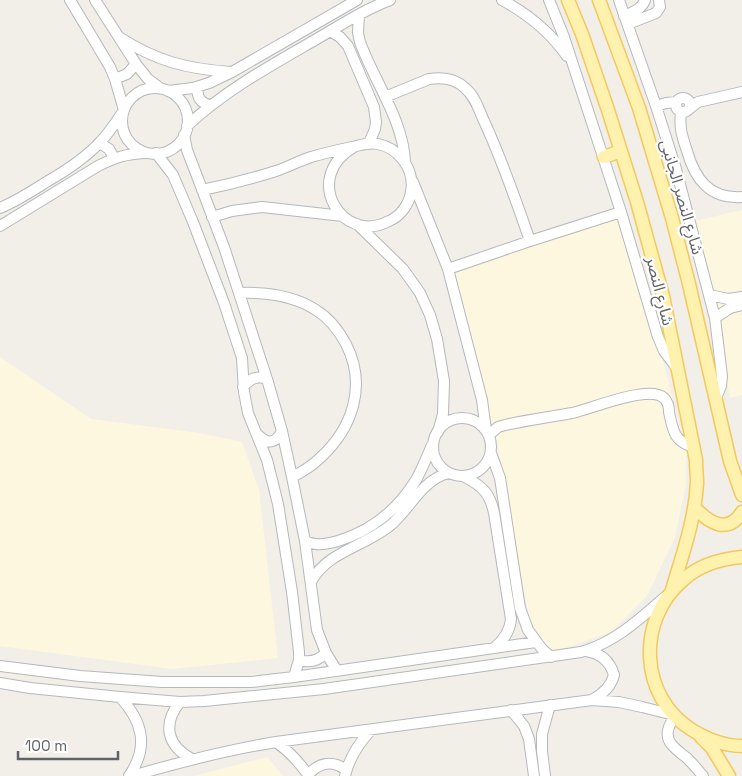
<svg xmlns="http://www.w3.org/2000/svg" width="742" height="776" viewBox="0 0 742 776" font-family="'Space Grotesk','Noto Sans Arabic',sans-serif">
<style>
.commercial{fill:#fef7e0}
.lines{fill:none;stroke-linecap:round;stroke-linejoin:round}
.minor-casing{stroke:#b5b8bc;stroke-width:12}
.major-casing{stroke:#f2c960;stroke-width:15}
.minor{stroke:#fff;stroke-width:10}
.major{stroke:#fff2af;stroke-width:12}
.labels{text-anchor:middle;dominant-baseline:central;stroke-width:4.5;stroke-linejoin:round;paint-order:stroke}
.street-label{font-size:16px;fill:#5f6368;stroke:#fff}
</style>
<rect width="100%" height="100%" fill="#f1efe8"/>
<!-- commercial -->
<path class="commercial" d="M 742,210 L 742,395 L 730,398 L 695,221 Z
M 626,212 L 686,452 L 686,484 L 675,537 L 647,596 L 611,632 L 552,653 L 540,640 L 529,617 L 497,442 L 453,272 Z
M 0,357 L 91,419 L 199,433 L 242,442 L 259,490 L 278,658 L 173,669 L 0,646 Z
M 267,757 L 283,776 L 194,776 Z"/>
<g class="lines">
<defs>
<path id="minor" d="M 70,0 L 110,67 L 115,79 L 124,110
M 95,0 L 136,64 L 148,79 L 160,88
M 502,0 C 528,14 550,32 567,56
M 549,0 L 564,37 L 621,212 L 658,337 L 664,351 L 677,368
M 619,0 L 656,106 L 676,169 L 715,318 L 722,376 L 721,386 L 716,398
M 359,15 L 358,33 L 360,42 C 374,81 404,121 405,163
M 624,16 C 633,12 642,9 645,0
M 628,24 L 656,13 L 660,7 L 659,0
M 330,31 L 340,37 L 348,46 L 374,107 L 376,122 L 375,129 L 369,143
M 119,37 C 156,61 187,69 231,72
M 115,79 L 127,74 L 136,64
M 198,87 C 196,97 201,104 211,105
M122 121a33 33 0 1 1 66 0a33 33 0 1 1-66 0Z
M 168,91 L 193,88 L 209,83 L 232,72 L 357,0
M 385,97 L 429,79 C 442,77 455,78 465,88 C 475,96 479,110 484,121 C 502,160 516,200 530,241
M676 105a7 7 0 1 1 14 0a7 7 0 1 1-14 0Z
M 656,106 L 666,103 L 677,102
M 689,109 L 698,102 L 742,92
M 681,112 C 679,127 682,136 687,151 C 695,179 709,199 742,197
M 187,126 C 224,91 270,66 315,40 C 339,26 363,10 390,0
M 184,135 L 187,150 L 224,247 L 267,379 L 282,431 L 292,477 L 305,541 L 317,630 L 326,653 L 337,671
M 100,143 L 109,149 L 114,158
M 156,153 L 173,175 L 193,222 L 224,303 L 242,358 L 244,392 L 248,413 L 267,460 L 278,504 L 292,592 L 299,652 L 299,660 L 294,677
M 413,182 L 448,269 L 475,373 L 482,400 L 486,430
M 202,190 C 227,185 251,179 276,171 C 288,167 299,161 311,157 C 325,153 338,150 352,147 C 361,145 369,142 378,144 C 388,146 397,152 403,160 C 410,169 413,181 411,192 C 409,204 401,216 389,221 C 342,246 301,177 354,147
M 0,208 C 17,201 32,191 48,181 C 67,170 86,158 101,141 C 109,133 116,122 122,113
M 212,217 L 232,211 L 262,207 L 343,216
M 357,224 L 403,269 L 420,293 L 430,315 L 437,339 L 444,381 L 443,414 L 438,432
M 0,226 L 98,166 C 116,157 126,154 145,153
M 448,269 L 530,241 L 621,212
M 239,293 C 266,292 293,295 316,310 C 329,318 339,331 346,344 C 367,385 353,428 320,458 C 312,466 302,472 292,477
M 710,295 L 728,299 L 742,297
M 715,318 L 730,308 L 742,305
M 243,387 C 250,379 256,375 267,379
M433 447a29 29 0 1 1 58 0a29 29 0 1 1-58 0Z
M 257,434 C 267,444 275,445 282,431
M 489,435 L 498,427 L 505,425 C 527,420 550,417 572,413 C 591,409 649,384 664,398 C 668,402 669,407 669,412 C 673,431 674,441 693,447
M 491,453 L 500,478 L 520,608 L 528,630 L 542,649 L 551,657
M 465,477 C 482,486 490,493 494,513 L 511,619 C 510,631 504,640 494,648
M 305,541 C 308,542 312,544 316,544 C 324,545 331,543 338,541 C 371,531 398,509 416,480 C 422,469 427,457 432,445
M 311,582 C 327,551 367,546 392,524 C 411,507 423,479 449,473
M 586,651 C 600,653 610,661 614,675 C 611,687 603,694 592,700
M 299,660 C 309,663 318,661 326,653
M 0,666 L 80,676 L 162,682 L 251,682 L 294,677 L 536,642
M 0,683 L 30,688 L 120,697 L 180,702 L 204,701 L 324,689 L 581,652 C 614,643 640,619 665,597
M 120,697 C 143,722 149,747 129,776
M 180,702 C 162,724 167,746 192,759
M 511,710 L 524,726 L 529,739 L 534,776
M 676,717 C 668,724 664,736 672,745 C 676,750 682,754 687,758 C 693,764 698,770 703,776
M 276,742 C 289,751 299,762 309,776
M 308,775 C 319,762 333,760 346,770
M 132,776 C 180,762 226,750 276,742 L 592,700 L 619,702 L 642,707 L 674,715
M 345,776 C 349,758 359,743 371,730
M 545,776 L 542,751 L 542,734 L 550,705"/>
<path id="major" d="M 568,0 L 582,34 L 608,110 L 637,202 L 663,296 L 696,460 C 696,468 697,476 697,483 C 695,520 682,556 672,590
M 599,0 L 639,108 L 672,218 L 689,284 L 730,461 L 742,495
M 604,157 L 621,151
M 694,507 C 709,523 728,535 742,512
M 742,557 C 720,559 699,565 683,580 C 636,620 639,697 692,730 C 707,739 724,746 742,746
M 701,737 L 712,748 L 729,776"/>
</defs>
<!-- minor casing -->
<use href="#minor" class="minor-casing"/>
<!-- major casing -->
<use href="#major" class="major-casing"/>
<!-- minor -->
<use href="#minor" class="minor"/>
<!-- major -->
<use href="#major" class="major"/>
</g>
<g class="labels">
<!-- street labels -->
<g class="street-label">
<text transform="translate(682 197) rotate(74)">شارع النصر الجانبى</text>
<text transform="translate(660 291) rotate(76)">شارع النصر</text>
</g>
</g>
<!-- scale -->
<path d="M18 751v8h100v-8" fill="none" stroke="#5f6368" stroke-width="2.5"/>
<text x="25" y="751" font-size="15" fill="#5f6368" stroke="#ffffff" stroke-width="4" paint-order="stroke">100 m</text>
</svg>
